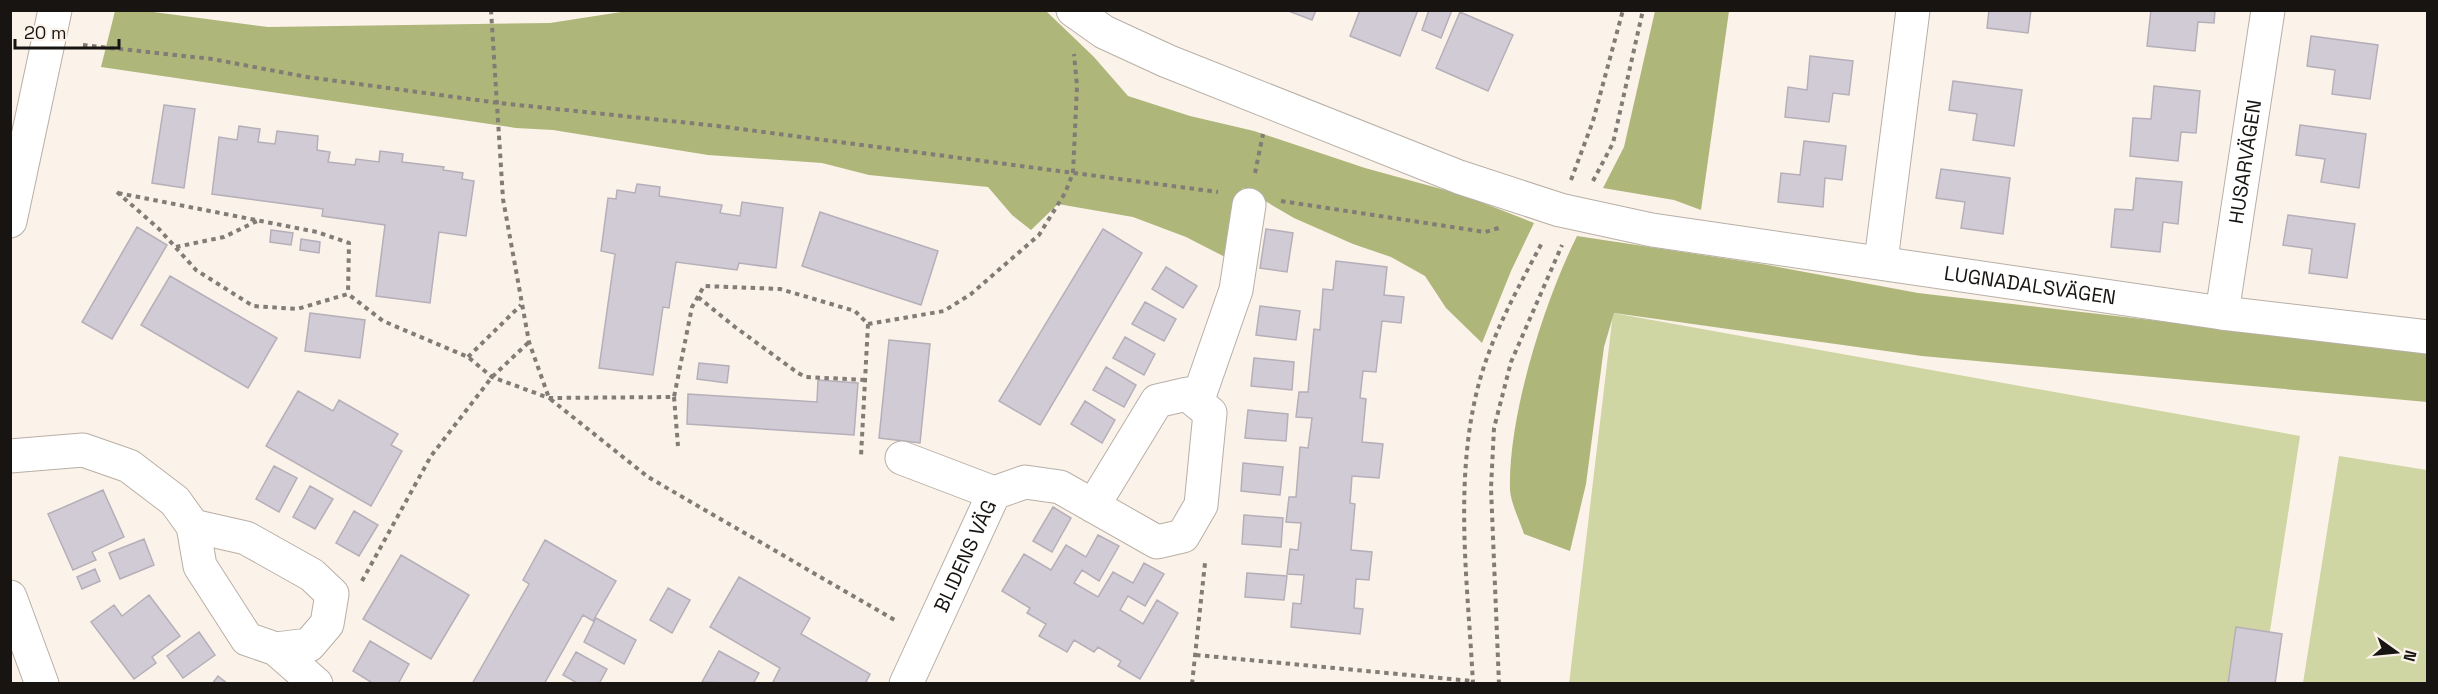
<svg xmlns="http://www.w3.org/2000/svg" width="2438" height="694" viewBox="0 0 2438 694" font-family="'Space Grotesk',sans-serif">
<style>
.green{fill:#cfd5a3}
.forest{fill:#afb67a}
.building{fill:#d1cbd5;stroke:#b5afb9;stroke-width:1.5}
.lines{fill:none;stroke-linecap:round;stroke-linejoin:round}
.minor-casing{stroke:#b8afa6;stroke-width:35}
.path{stroke:#827c76;stroke-width:4;stroke-dasharray:4.5 4.5;stroke-linecap:butt}
.minor{stroke:#fff;stroke-width:33}
.labels{text-anchor:middle;dominant-baseline:central;stroke-width:6;stroke-linejoin:round;paint-order:stroke}
.street-label{font-size:20px;fill:#171411;stroke:#fbf2e9}
</style>
<rect width="100%" height="100%" fill="#fbf2e9"/>
<!-- green -->
<path class="green" d="M 1613,313 L 2300,436 L 2262,683 L 1569,684 Z
M 2339,456 L 2427,470 L 2427,683 L 2303,683 Z"/>
<!-- forest -->
<path class="forest" d="M 634,10 L 1046,11 L 1094,57 L 1128,96 L 1190,116 L 1254,131 L 1365,168 L 1463,195 L 1534,223 L 1511,271 L 1482,343 L 1446,308 L 1425,276 L 1391,257 L 1353,244 L 1294,218 L 1243,188 L 1232,226 L 1227,258 L 1186,237 L 1133,217 L 1058,204 L 1031,230 L 1012,215 L 988,187 L 869,175 L 822,163 L 708,155 L 553,130 L 516,128 L 101,67 L 115,11 L 146,11 L 268,27 L 550,23 Z
M 1655,11 L 1729,11 L 1701,210 L 1674,200 L 1603,188 L 1624,147 Z
M 1577,236 L 1762,264 L 1918,293 L 2427,352 L 2427,402 L 1922,356 L 1614,313 L 1604,347 L 1586,484 L 1570,551 L 1524,534 C 1520,521 1511,504 1510,490 C 1508,416 1544,302 1577,236 Z"/>
<!-- building -->
<path class="building" d="M 1286,10 L 1316,10 L 1312,20 Z
M 1360,10 L 1418,10 L 1400,56 L 1350,36 Z
M 1429,10 L 1452,10 L 1441,38 L 1422,30 Z
M 1989,10 L 2031,10 L 2028,33 L 1987,28 Z
M 2151,10 L 2215,10 L 2214,23 L 2198,22 L 2195,51 L 2147,46 Z
M 1460,12 L 1513,35 L 1488,91 L 1436,68 Z
M 2311,36 L 2378,45 L 2370,99 L 2332,94 L 2335,70 L 2307,66 Z
M 1810,56 L 1853,61 L 1849,95 L 1833,93 L 1829,122 L 1785,117 L 1788,87 L 1807,90 Z
M 1953,81 L 2022,90 L 2014,146 L 1973,140 L 1977,114 L 1949,110 Z
M 2154,86 L 2200,91 L 2196,133 L 2181,132 L 2178,161 L 2130,156 L 2133,118 L 2151,119 Z
M 164,105 L 195,109 L 184,188 L 152,183 Z
M 2300,125 L 2366,134 L 2359,188 L 2321,182 L 2325,159 L 2296,155 Z
M 239,126 L 260,129 L 258,142 L 275,144 L 277,131 L 318,136 L 317,150 L 330,152 L 328,162 L 355,165 L 356,159 L 379,162 L 380,151 L 403,154 L 402,162 L 444,167 L 443,170 L 463,173 L 462,179 L 474,181 L 466,236 L 439,232 L 430,303 L 376,296 L 385,225 L 322,216 L 323,209 L 212,194 L 219,137 L 237,140 Z
M 1804,141 L 1846,146 L 1842,180 L 1825,178 L 1823,207 L 1778,202 L 1781,173 L 1800,175 Z
M 1941,169 L 2010,178 L 2003,234 L 1961,228 L 1965,202 L 1936,198 Z
M 2136,178 L 2182,182 L 2178,224 L 2163,222 L 2160,252 L 2111,247 L 2115,209 L 2133,210 Z
M 637,184 L 660,187 L 659,196 L 722,205 L 720,213 L 740,216 L 742,202 L 783,208 L 776,268 L 739,263 L 737,270 L 676,262 L 669,308 L 663,307 L 653,375 L 599,368 L 615,254 L 601,251 L 608,198 L 616,199 L 617,190 L 635,193 Z
M 820,212 L 938,251 L 921,305 L 802,266 Z
M 2288,215 L 2355,224 L 2347,278 L 2309,273 L 2312,249 L 2283,245 Z
M 137,227 L 167,245 L 112,339 L 82,322 Z
M 1103,229 L 1142,253 L 1040,425 L 999,401 Z
M 1266,229 L 1293,233 L 1287,272 L 1260,268 Z
M 271,230 L 293,233 L 291,245 L 270,242 Z
M 301,239 L 320,242 L 319,253 L 300,250 Z
M 1336,261 L 1387,267 L 1384,295 L 1404,297 L 1401,323 L 1382,321 L 1376,372 L 1363,371 L 1360,398 L 1366,399 L 1362,442 L 1383,444 L 1379,478 L 1352,476 L 1350,503 L 1355,504 L 1351,550 L 1372,552 L 1369,580 L 1356,579 L 1354,608 L 1363,609 L 1360,634 L 1291,627 L 1293,603 L 1301,604 L 1304,575 L 1287,574 L 1290,549 L 1298,550 L 1301,523 L 1286,522 L 1289,497 L 1296,497 L 1300,447 L 1308,448 L 1312,418 L 1296,417 L 1299,392 L 1308,392 L 1314,329 L 1320,330 L 1323,289 L 1333,290 Z
M 1166,267 L 1197,286 L 1183,308 L 1152,289 Z
M 170,276 L 277,338 L 248,388 L 141,325 Z
M 1145,302 L 1176,319 L 1164,341 L 1132,324 Z
M 1260,306 L 1300,311 L 1296,340 L 1256,335 Z
M 310,313 L 365,320 L 360,358 L 305,351 Z
M 1125,337 L 1155,354 L 1144,375 L 1113,358 Z
M 889,340 L 930,344 L 920,443 L 879,438 Z
M 1254,358 L 1294,362 L 1292,390 L 1251,386 Z
M 699,363 L 729,366 L 727,383 L 697,379 Z
M 1106,367 L 1136,385 L 1124,407 L 1093,390 Z
M 818,380 L 858,383 L 854,435 L 687,424 L 688,394 L 817,402 Z
M 298,391 L 333,411 L 339,400 L 398,434 L 391,445 L 402,451 L 371,506 L 266,446 Z
M 1085,401 L 1115,420 L 1102,443 L 1071,424 Z
M 1248,410 L 1288,414 L 1286,441 L 1245,438 Z
M 1243,463 L 1283,467 L 1280,495 L 1241,491 Z
M 274,466 L 297,478 L 279,512 L 256,499 Z
M 310,486 L 333,499 L 315,529 L 293,517 Z
M 103,490 L 124,537 L 92,552 L 96,560 L 73,570 L 48,514 Z
M 1053,507 L 1071,518 L 1052,552 L 1033,541 Z
M 354,511 L 378,525 L 359,556 L 336,543 Z
M 1244,515 L 1283,518 L 1281,547 L 1242,544 Z
M 1098,535 L 1119,546 L 1099,581 L 1082,570 L 1074,583 L 1098,597 L 1113,572 L 1133,583 L 1144,563 L 1164,574 L 1145,606 L 1128,596 L 1120,610 L 1143,624 L 1157,600 L 1178,613 L 1140,679 L 1118,666 L 1121,661 L 1098,647 L 1094,652 L 1074,640 L 1067,652 L 1039,636 L 1046,624 L 1027,613 L 1030,608 L 1002,591 L 1024,554 L 1051,570 L 1066,545 L 1086,557 Z
M 144,539 L 154,565 L 120,579 L 109,553 Z
M 545,540 L 616,581 L 593,621 L 583,615 L 544,684 L 472,684 L 529,584 L 523,580 Z
M 401,555 L 469,595 L 431,659 L 363,619 Z
M 95,569 L 100,581 L 82,589 L 77,577 Z
M 1247,573 L 1287,576 L 1284,600 L 1245,597 Z
M 739,577 L 810,618 L 801,634 L 870,674 L 865,684 L 772,684 L 780,668 L 710,627 Z
M 668,588 L 690,600 L 672,633 L 650,620 Z
M 149,595 L 180,636 L 152,657 L 156,663 L 134,679 L 91,622 L 114,605 L 122,616 Z
M 596,618 L 636,640 L 624,664 L 584,642 Z
M 2236,627 L 2282,634 L 2275,684 L 2228,684 Z
M 199,632 L 215,655 L 183,678 L 167,656 Z
M 370,641 L 409,664 L 398,684 L 374,684 L 353,671 Z
M 719,651 L 759,673 L 753,684 L 702,682 Z
M 576,652 L 607,669 L 599,684 L 579,684 L 563,675 Z
M 218,676 L 228,684 L 212,684 Z"/>
<g class="lines">
<defs>
<g id="minor">
<path id="s1" d="M 1073,10 L 1104,32 L 1167,61 L 1459,177 L 1560,210 L 1652,230 L 2222,313 L 2428,337"/>
<path d="M 10,221 L 55,10"/>
<path d="M 1881,261 L 1913,10"/>
<path id="s2" d="M 2222,313 L 2268,10"/>
<path d="M 1197,402 L 1236,290 L 1249,205"/>
<path d="M 10,456 L 83,450 L 129,466 L 175,501 L 193,526 L 200,566 L 247,639 L 276,649 L 316,684"/>
<path d="M 902,458 L 994,493"/>
<path d="M 193,526 L 246,538 L 312,575 L 332,594 L 327,624 L 309,645 L 276,649"/>
<path d="M 10,597 L 42,684"/>
<path id="s3" d="M 906,684 L 994,493 L 1025,482 L 1060,487 L 1157,542 L 1183,536 L 1201,505 L 1210,413 L 1187,394 L 1157,401 L 1093,506"/>
</g>
</defs>
<!-- minor casing -->
<use href="#minor" class="minor-casing"/>
<!-- path -->
<path class="path" d="M 491,10 L 503,199 L 529,342 L 549,398 L 648,477 L 898,622
M 83,45 L 212,59 L 307,77 L 499,103 L 718,126 L 1218,192
M 1255,173 L 1263,134
M 1571,180 L 1593,121 L 1623,10
M 1593,181 L 1613,143 L 1643,10
M 117,192 L 159,229 L 196,270 L 253,306 L 297,309 L 348,294 L 383,321 L 468,357 L 492,377 L 549,398 L 674,397 L 692,307 L 704,286 L 780,289 L 855,311 L 868,324 L 861,456
M 118,193 L 317,232 L 349,243 L 348,294
M 1281,201 L 1485,232 L 1502,227
M 176,247 L 224,237 L 257,221
M 698,297 L 735,327 L 798,373 L 806,377 L 866,380
M 868,324 L 944,311 L 971,294 L 1039,235 L 1065,193 L 1073,173 L 1077,86 L 1074,54
M 468,357 L 521,305
M 674,397 L 678,446
M 362,581 L 431,456 L 492,377 L 529,342
M 1196,655 L 1472,681
M 1192,684 L 1205,563
M 1473,684 C 1468,584 1453,480 1479,383 C 1493,332 1519,286 1543,241
M 1499,684 L 1491,488 L 1494,428 L 1511,362 L 1562,245"/>
<!-- minor -->
<use href="#minor" class="minor"/>
</g>
<g class="labels">
<!-- street labels -->
<g class="street-label">
<text stroke="none"><textPath href="#s2" startOffset="153">HUSARVÄGEN</textPath></text>
<text stroke="none"><textPath href="#s1" startOffset="1004">LUGNADALSVÄGEN</textPath></text>
<text stroke="none"><textPath href="#s3" startOffset="141">BLIDENS VÄG</textPath></text>
</g>
</g>
<!-- border -->
<rect width="2438" height="694" fill="none" stroke="#171411" stroke-width="24"/>
<!-- north arrow -->
<g transform="translate(2396 652) rotate(105)" stroke="#fbf2e9" stroke-width="4.5" paint-order="stroke">
<path d="M0-4.5L10 22L0 15L-10 22Z" fill="#171411"/>
<text y="-9" font-size="16" font-weight="bold" text-anchor="middle" fill="#171411">N</text>
</g>
<!-- scale -->
<path d="M15 39v9h104v-9" fill="none" stroke="#171411" stroke-width="3"/>
<text x="24" y="39" font-size="18" fill="#171411" stroke="#fbf2e9" stroke-width="4.5" paint-order="stroke">20 m</text>
</svg>
